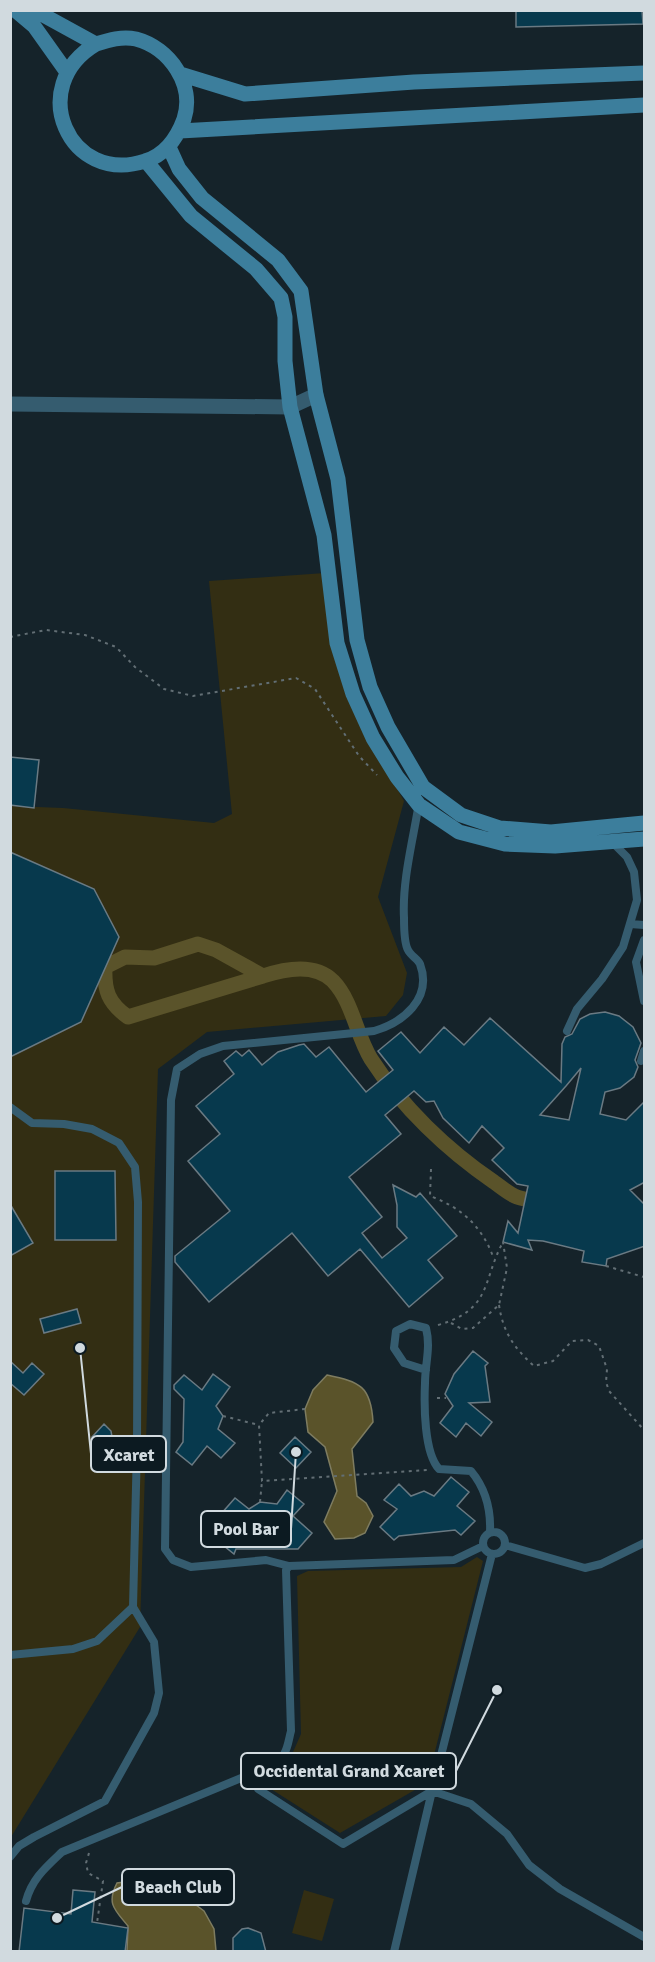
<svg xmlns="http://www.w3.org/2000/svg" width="655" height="1962" viewBox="0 0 655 1962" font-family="Signika,sans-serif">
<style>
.green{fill:#332e13}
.water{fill:#5a532a;stroke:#7e7c60;stroke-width:1.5}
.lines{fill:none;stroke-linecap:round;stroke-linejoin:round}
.canal{stroke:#5a532a;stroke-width:15}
.building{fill:#07394d;stroke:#6a7a83;stroke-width:1.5;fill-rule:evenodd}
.path{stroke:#626e74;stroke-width:2;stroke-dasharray:3 4.5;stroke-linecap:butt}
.lane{stroke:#355c6f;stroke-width:8}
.street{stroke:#355c6f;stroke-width:15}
.secondary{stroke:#3c7e9c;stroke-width:15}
.leader{fill:none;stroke:#d1dadf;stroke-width:2}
.callout-dot{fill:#d1dadf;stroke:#0c1a21;stroke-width:2}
.callout{fill:#0c1a21;stroke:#d1dadf;stroke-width:2}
.callout-label{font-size:18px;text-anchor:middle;font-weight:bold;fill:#d1dadf}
</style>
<rect width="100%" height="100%" fill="#15232a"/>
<!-- green -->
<path class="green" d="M 325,573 L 332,641 L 391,778 L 404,801 L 378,897 L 407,973 L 403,995 L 386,1016 L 207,1032 L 158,1069 L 140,1627 L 11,1837 L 11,806 L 63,808 L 214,823 L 232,814 L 209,581 Z
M 477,1557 L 483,1561 L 427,1783 L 340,1833 L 271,1789 L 270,1778 L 289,1761 L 301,1734 L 297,1576 L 308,1571 L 461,1567 Z
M 304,1890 L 334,1899 L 322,1941 L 292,1933 Z"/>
<!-- water -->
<path class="water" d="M 327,1375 C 360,1382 371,1386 373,1422 L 352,1449 L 357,1496 L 366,1503 L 373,1516 L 365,1533 L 354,1538 L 335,1539 L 324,1522 L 337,1491 L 325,1447 L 308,1432 L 305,1409 L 313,1390 Z
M 149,1870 L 204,1911 L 214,1929 L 216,1951 L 127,1951 L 128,1926 C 115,1910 106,1904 117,1883 L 132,1881 Z"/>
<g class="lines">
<!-- canal -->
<path class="canal" d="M 263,976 L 216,950 L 198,944 L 154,958 L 125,957 L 105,967 C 104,990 108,1003 128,1017 L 263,976 C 284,969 315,963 333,981 C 353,1002 356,1035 371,1059 C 402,1107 447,1150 494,1182 C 501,1187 509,1194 517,1197 C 525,1200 535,1200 544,1202"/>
</g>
<!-- building -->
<path class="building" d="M 516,10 L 642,10 L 643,24 L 516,27 Z
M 10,757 L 39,760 L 34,808 L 10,805 Z
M 10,852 L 94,889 L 119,937 L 81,1022 L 10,1057 Z
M 605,1012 L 619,1016 L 633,1027 L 641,1043 L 635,1060 L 638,1067 L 634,1077 L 620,1088 L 605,1092 L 600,1114 L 626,1120 L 645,1101 L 645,1182 L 630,1190 L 645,1205 L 645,1246 L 607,1259 L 606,1266 L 582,1262 L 584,1251 L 543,1241 L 528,1240 L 532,1250 L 503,1242 L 508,1221 L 518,1233 L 528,1186 L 517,1184 L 492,1160 L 504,1148 L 482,1126 L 469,1143 L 443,1118 L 434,1101 L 426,1102 L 414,1091 L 385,1115 L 401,1134 L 349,1177 L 382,1217 L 362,1233 L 382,1258 L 407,1238 L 397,1227 L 397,1205 L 393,1185 L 416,1197 L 420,1193 L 457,1236 L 428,1260 L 443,1278 L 409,1307 L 360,1249 L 328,1276 L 292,1233 L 209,1302 L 175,1262 L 175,1256 L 230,1211 L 188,1161 L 220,1134 L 196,1106 L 234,1074 L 224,1061 L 236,1051 L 242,1056 L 249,1050 L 262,1065 L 278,1052 L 299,1045 L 304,1044 L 316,1057 L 329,1047 L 366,1092 L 393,1070 L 378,1051 L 401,1032 L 420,1053 L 444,1027 L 464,1045 L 490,1018 L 561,1082 L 562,1044 L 565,1037 L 572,1034 L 580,1019 L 590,1014 ZM 581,1068 L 569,1120 L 540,1115 L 566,1086 Z
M 55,1171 L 115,1171 L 116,1240 L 55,1240 Z
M 10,1204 L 33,1243 L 10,1256 Z
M 77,1309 L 81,1323 L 44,1333 L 40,1319 Z
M 473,1351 L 488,1363 L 485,1366 L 490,1402 L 469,1403 L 492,1422 L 481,1436 L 466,1423 L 456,1437 L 440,1423 L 453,1406 L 445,1394 L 454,1374 Z
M 10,1361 L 23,1373 L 32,1363 L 44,1374 L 24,1395 L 10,1383 Z
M 213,1374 L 230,1387 L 216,1406 L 223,1416 L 218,1429 L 235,1443 L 221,1458 L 207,1446 L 192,1465 L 176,1452 L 183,1442 L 184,1399 L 174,1389 L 174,1385 L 184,1375 L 202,1390 Z
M 104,1424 L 111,1431 L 114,1448 L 94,1451 L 92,1437 Z
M 295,1437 L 311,1452 L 296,1468 L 280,1453 Z
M 451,1477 L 469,1492 L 457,1506 L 475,1521 L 461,1535 L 455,1530 L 399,1536 L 394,1540 L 380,1527 L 397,1509 L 384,1500 L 399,1484 L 411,1496 L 424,1491 L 434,1496 Z
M 287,1490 L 304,1504 L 293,1516 L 312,1533 L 298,1549 L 236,1549 L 234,1554 L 218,1541 L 232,1522 L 221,1514 L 235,1498 L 249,1509 L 260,1502 L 277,1504 Z
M 73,1890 L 95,1892 L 92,1922 L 128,1928 L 125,1952 L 19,1952 L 24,1908 L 71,1914 Z
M 248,1928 L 261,1933 L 266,1952 L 233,1952 L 233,1938 L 242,1929 Z"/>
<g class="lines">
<!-- path -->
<path class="path" d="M 10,637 L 46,630 L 85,635 L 116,647 L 135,667 L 164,689 L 193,696 L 296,678 L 315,689 L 359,756 L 377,775
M 431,1169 L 430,1196 C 462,1208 482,1226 494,1259
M 606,1266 L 644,1277
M 499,1305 C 503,1332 514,1348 534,1366 L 553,1361 L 572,1341 L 588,1340 L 599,1346 L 607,1369 L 606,1382 L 609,1391 L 644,1430
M 451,1323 L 462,1329 L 473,1328 L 499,1305 L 507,1268 L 503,1242
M 438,1325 C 492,1310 482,1281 503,1242
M 437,1398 L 446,1398
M 305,1409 L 269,1413 L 259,1425 L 262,1481 L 427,1470
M 223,1416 L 259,1425
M 260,1502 L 262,1481
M 89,1853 L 86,1863 L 88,1873 L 103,1881 L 97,1923"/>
<!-- lane -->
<path class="lane" d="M 630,924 L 644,925
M 644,940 L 636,962 L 644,1001
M 567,1031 L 577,1009 L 602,979 L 623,947 L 637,900 L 634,872 L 627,857 L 612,842
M 641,1061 L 644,1051
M 10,1107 L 32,1123 L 64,1124 L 92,1129 L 119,1143 L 135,1167 L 138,1202 L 137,1447 L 133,1607 L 154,1642 L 159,1693 L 154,1713 L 105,1801 L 34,1837 L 19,1846 L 10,1857
M 426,1370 L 404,1363 L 394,1348 L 396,1331 L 410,1324 L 426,1328 C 431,1348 425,1364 425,1383 C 424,1405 424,1453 439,1469 L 471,1471 C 486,1489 491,1509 490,1532
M483 1543a11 11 0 1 1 22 0a11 11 0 1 1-22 0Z
M 505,1545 L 585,1568 L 601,1564 L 644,1543
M 483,1546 L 454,1560 L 289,1566 L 286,1570 L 291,1731 C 289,1738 288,1748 284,1754 C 273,1769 257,1768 258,1789 L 343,1844 L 432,1791 L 492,1554
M 289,1566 L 266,1560 L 191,1567 L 173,1560 L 165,1549 L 171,1100 L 177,1069 L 200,1054 L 223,1046 L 374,1031 C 402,1023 433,999 420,964 C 418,959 411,956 408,950 C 404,943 404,927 404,918 C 402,881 413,840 419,803
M 10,1655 L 73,1649 L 97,1641 L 133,1607
M 26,1901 C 32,1879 45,1868 62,1852 L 263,1769
M 394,1952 L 432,1791 L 471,1804 L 507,1834 L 529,1865 L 560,1889 L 644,1937"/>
<!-- street -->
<path class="street" d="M 10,404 L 290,407 L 316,395"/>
<!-- secondary -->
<path class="secondary" d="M 15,10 L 34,26 L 66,71
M 34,10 L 96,44 C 109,40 122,36 136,39 C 170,48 195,85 184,119 C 177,138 165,155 145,161 C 69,186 25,86 96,44
M 180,74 L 245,94 L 414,82 L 644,73
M 180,131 L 644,105
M 169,147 L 179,169 L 202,198 L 278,260 L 301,291 L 316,395 L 338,479 L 357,640 L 370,687 L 388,727 L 423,787 L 461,815 L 500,828 L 551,832 L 644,823
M 146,161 L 191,216 L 256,269 L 281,298 L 285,317 L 285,361 L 290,407 L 324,535 L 337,643 L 353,694 L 373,738 L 397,777 L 419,805 L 459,832 L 505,844 L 555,846 L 644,839"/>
</g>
<!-- callouts -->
<path class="leader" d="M80 1348L91 1454M296 1452L291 1529M497 1690L456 1771M57 1918L122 1887"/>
<g class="callout-dot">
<circle cx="80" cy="1348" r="6"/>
<circle cx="296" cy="1452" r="6"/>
<circle cx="497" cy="1690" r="6"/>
<circle cx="57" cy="1918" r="6"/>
</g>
<g class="callout">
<rect x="91" y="1436" width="75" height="36" rx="6"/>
<rect x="201" y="1511" width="90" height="36" rx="6"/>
<rect x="241" y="1753" width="215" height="36" rx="6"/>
<rect x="122" y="1869" width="112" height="36" rx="6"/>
</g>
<g class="callout-label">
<text x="129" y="1461">Xcaret</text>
<text x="246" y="1535">Pool Bar</text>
<text x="349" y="1777">Occidental Grand Xcaret</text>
<text x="178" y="1893">Beach Club</text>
</g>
<!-- border -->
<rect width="655" height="1962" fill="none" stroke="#d1dadf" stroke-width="24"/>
</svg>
